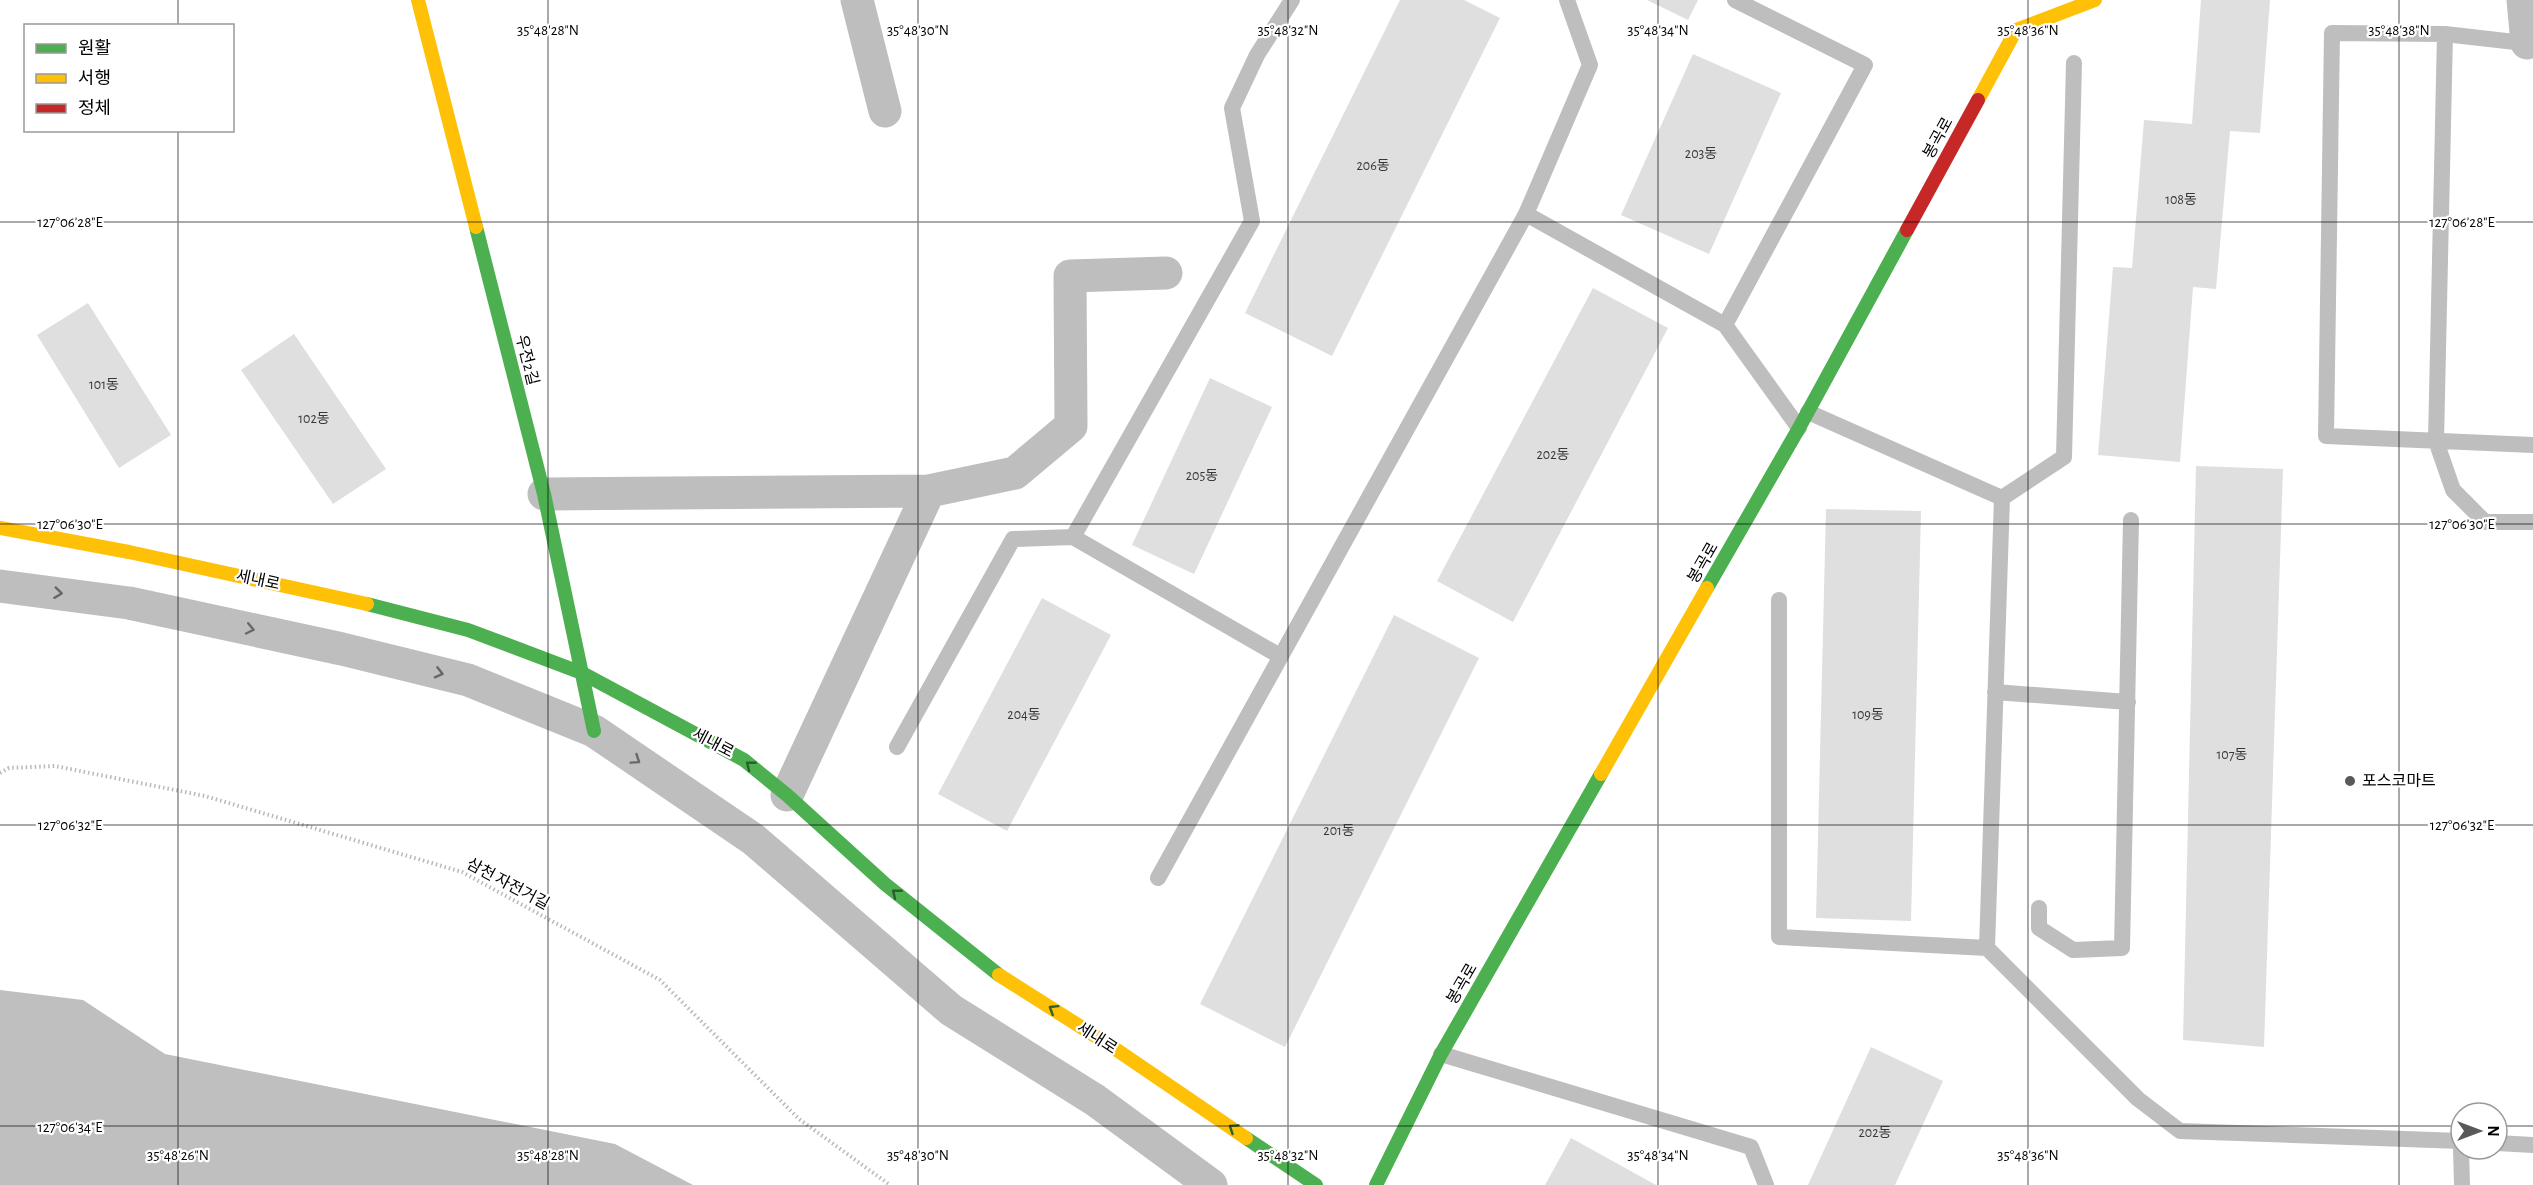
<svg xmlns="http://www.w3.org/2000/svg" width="2533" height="1185" viewBox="0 0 2533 1185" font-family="'Alegreya Sans','Noto Sans KR',sans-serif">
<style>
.water{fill:#bfbfbf}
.building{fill:#dfdfdf}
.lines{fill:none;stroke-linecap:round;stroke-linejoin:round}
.path{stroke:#b9b9b9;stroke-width:4;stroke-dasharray:1.5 3;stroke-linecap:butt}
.lane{stroke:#bebebe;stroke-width:16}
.street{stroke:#bebebe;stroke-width:33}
.fast{stroke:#4caf50;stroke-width:14}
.slow{stroke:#ffc107;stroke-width:14}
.jam{stroke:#c62828;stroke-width:14}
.oneway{stroke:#686868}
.oneway2{stroke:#2a602c}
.ticks{fill:none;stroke:#000;stroke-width:1.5;stroke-opacity:0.45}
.poi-dot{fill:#595959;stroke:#fff;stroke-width:2}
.labels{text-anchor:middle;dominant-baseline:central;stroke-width:4.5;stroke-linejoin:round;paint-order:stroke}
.number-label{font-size:14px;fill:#383838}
.street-label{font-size:16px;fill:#000;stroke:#fff}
.poi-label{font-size:16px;fill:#000;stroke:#fff;text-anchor:start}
.ticks-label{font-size:15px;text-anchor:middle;fill:#000;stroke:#fff;stroke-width:4.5;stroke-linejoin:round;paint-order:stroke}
</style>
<rect width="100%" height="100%" fill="#fff"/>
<!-- water -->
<path class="water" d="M 0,990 L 83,1000 L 165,1054 L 615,1144 L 693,1185 L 0,1185 Z"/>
<!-- building -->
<path class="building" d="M 1400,0 L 1464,0 L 1500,18 L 1332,356 L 1245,313 Z
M 1647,0 L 1698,0 L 1688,20 Z
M 2201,0 L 2270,0 L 2260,133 L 2230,131 L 2216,289 L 2193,287 L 2180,462 L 2098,455 L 2113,267 L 2132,268 L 2144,120 L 2192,124 Z
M 1693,54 L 1781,93 L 1709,254 L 1621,215 Z
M 1593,288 L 1668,328 L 1513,622 L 1437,581 Z
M 88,303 L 171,435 L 119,468 L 37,335 Z
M 294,334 L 386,469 L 333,504 L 241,370 Z
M 1210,378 L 1272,407 L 1194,574 L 1132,545 Z
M 2196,466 L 2283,469 L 2264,1047 L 2183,1040 Z
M 1826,509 L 1921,511 L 1911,921 L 1816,918 Z
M 1042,598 L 1111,635 L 1007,831 L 938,794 Z
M 1394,615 L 1479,658 L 1285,1047 L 1200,1004 Z
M 1871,1047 L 1943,1081 L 1895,1185 L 1808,1185 Z
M 1571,1138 L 1656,1185 L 1545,1185 Z"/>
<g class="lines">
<!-- path -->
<path class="path" d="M 0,773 L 9,768 L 55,766 L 205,796 L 462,872 L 660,980 L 799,1119 L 890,1185"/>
<!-- lane -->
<path class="lane" d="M 1567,0 L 1590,65 L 1526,214 L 1725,325 L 1799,428
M 2445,34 L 2436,441 L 2453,490 L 2485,522 L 2533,522
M 2533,44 L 2445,34 L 2332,33 L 2326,436 L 2533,445
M 1725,325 L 1865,65 L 1735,0
M 1808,412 L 2002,498 L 1987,948 L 2138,1099 L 2180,1131 L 2461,1141
M 2002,498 L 2064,457 L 2074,63
M 1073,537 L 1280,656
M 1779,600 L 1779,937 L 1987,948
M 1995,692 L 2128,702
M 897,747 L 1013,539 L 1073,537 L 1252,221 L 1232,108 L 1257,55 L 1292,0
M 1158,878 L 1526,214
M 2039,908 L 2039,928 L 2073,950 L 2122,948 L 2131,520
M 1441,1054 L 1751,1147 L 1766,1185
M 2497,1143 L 2533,1145
M 2461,1149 L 2462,1185"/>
<!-- street -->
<path class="street" d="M 857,0 L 885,111
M 2523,0 L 2527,43
M 544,494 L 929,491
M 0,586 L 129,603 L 342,649 L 468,680 L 594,731 L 753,839 L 951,1010 L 1095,1100 L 1211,1185
M 787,795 L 929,491 L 1015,473 L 1071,426 L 1070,276 L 1166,273"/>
<!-- fast -->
<path class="fast" d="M 476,227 L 544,494 L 594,731
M 1707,588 L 1799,428 L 1907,230
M 367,604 L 468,630 L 582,673 L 744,760 L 787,795 L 885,884 L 999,975
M 1246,1138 L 1316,1185
M 1376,1185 L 1441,1054 L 1601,774"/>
<!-- slow -->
<path class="slow" d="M 418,0 L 476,227
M 1978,100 L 2016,30 L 2095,0
M 0,528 L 129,552 L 367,604
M 1601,774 L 1707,588
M 999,975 L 1111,1046 L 1246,1138"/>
<!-- jam -->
<path class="jam" d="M 1907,230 L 1978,100"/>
</g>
<!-- one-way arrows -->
<defs><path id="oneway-chevron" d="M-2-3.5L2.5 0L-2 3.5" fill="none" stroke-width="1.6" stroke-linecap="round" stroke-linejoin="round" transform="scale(1.5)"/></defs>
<g class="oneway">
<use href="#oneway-chevron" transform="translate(58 593) rotate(7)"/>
<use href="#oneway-chevron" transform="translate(250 629) rotate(12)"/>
<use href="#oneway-chevron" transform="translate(439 673) rotate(14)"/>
<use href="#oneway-chevron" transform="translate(636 760) rotate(34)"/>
</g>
<g class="oneway2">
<use href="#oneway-chevron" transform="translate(750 765) rotate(-142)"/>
<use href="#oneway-chevron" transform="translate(896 893) rotate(-141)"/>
<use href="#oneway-chevron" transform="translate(1053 1009) rotate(-148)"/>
<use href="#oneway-chevron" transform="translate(1233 1128) rotate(-146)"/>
</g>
<!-- ticks -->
<path class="ticks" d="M 178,0 L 178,26M 548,0 L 548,1185M 918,0 L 918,1185M 1288,0 L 1288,1185M 1658,0 L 1658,1185M 2028,0 L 2028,1185M 2399,0 L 2399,1185M 178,130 L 178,1185M 0,222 L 2533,222M 0,524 L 2533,524M 0,825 L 2533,825M 0,1126 L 2461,1126M 2497,1126 L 2533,1126"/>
<!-- markers -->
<circle class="poi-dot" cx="2350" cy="781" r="6"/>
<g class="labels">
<!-- number labels -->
<g class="number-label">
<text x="1701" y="154">203동</text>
<text x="1373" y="166">206동</text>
<text x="2181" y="200">108동</text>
<text x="104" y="385">101동</text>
<text x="314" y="419">102동</text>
<text x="1553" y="455">202동</text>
<text x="1202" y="476">205동</text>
<text x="1024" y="715">204동</text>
<text x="1868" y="715">109동</text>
<text x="2232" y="755">107동</text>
<text x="1339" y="831">201동</text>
<text x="1875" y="1133">202동</text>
</g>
<!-- street labels -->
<g class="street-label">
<text transform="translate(1938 138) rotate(-61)">봉곡로</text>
<text transform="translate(527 360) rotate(76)">우전2길</text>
<text transform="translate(1703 563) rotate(-60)">봉곡로</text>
<text transform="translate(258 580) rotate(12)">세내로</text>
<text transform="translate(713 743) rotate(28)">세내로</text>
<text transform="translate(508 884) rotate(28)">삼천 자전거길</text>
<text transform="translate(1462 984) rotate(-60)">봉곡로</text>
<text transform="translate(1097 1038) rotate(33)">세내로</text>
</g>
<!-- poi labels -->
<g class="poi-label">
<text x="2362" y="781">포스코마트</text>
</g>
</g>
<g class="ticks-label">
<text x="548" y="35">35°48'28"N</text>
<text x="918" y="35">35°48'30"N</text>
<text x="1288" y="35">35°48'32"N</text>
<text x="1658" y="35">35°48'34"N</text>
<text x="2028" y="35">35°48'36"N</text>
<text x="2399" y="35">35°48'38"N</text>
<text x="2462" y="227">127°06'28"E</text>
<text x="70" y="227">127°06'28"E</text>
<text x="2462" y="529">127°06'30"E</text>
<text x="70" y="529">127°06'30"E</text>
<text x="2462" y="830">127°06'32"E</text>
<text x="70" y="830">127°06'32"E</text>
<text x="70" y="1132">127°06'34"E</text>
<text x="178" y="1160">35°48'26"N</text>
<text x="548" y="1160">35°48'28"N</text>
<text x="918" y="1160">35°48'30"N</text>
<text x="1288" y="1160">35°48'32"N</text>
<text x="1658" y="1160">35°48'34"N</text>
<text x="2028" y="1160">35°48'36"N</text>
</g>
<!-- legend -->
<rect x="24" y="24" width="210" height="108" fill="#ffffff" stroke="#999999" stroke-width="1.5"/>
<rect x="36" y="44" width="30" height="9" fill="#4caf50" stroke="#999999" stroke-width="1.5"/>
<text x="78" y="54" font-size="18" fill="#000000">원활</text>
<rect x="36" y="74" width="30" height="9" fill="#ffc107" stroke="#999999" stroke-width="1.5"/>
<text x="78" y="84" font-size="18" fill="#000000">서행</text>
<rect x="36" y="104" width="30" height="9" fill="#c62828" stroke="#999999" stroke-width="1.5"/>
<text x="78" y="114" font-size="18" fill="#000000">정체</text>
<!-- north arrow -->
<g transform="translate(2479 1131) rotate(90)"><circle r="28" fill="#ffffff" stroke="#999999" stroke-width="1.5"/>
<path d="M0-4.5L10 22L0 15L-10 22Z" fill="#595959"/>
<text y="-9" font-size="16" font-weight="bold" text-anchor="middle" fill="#000000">N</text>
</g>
</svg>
